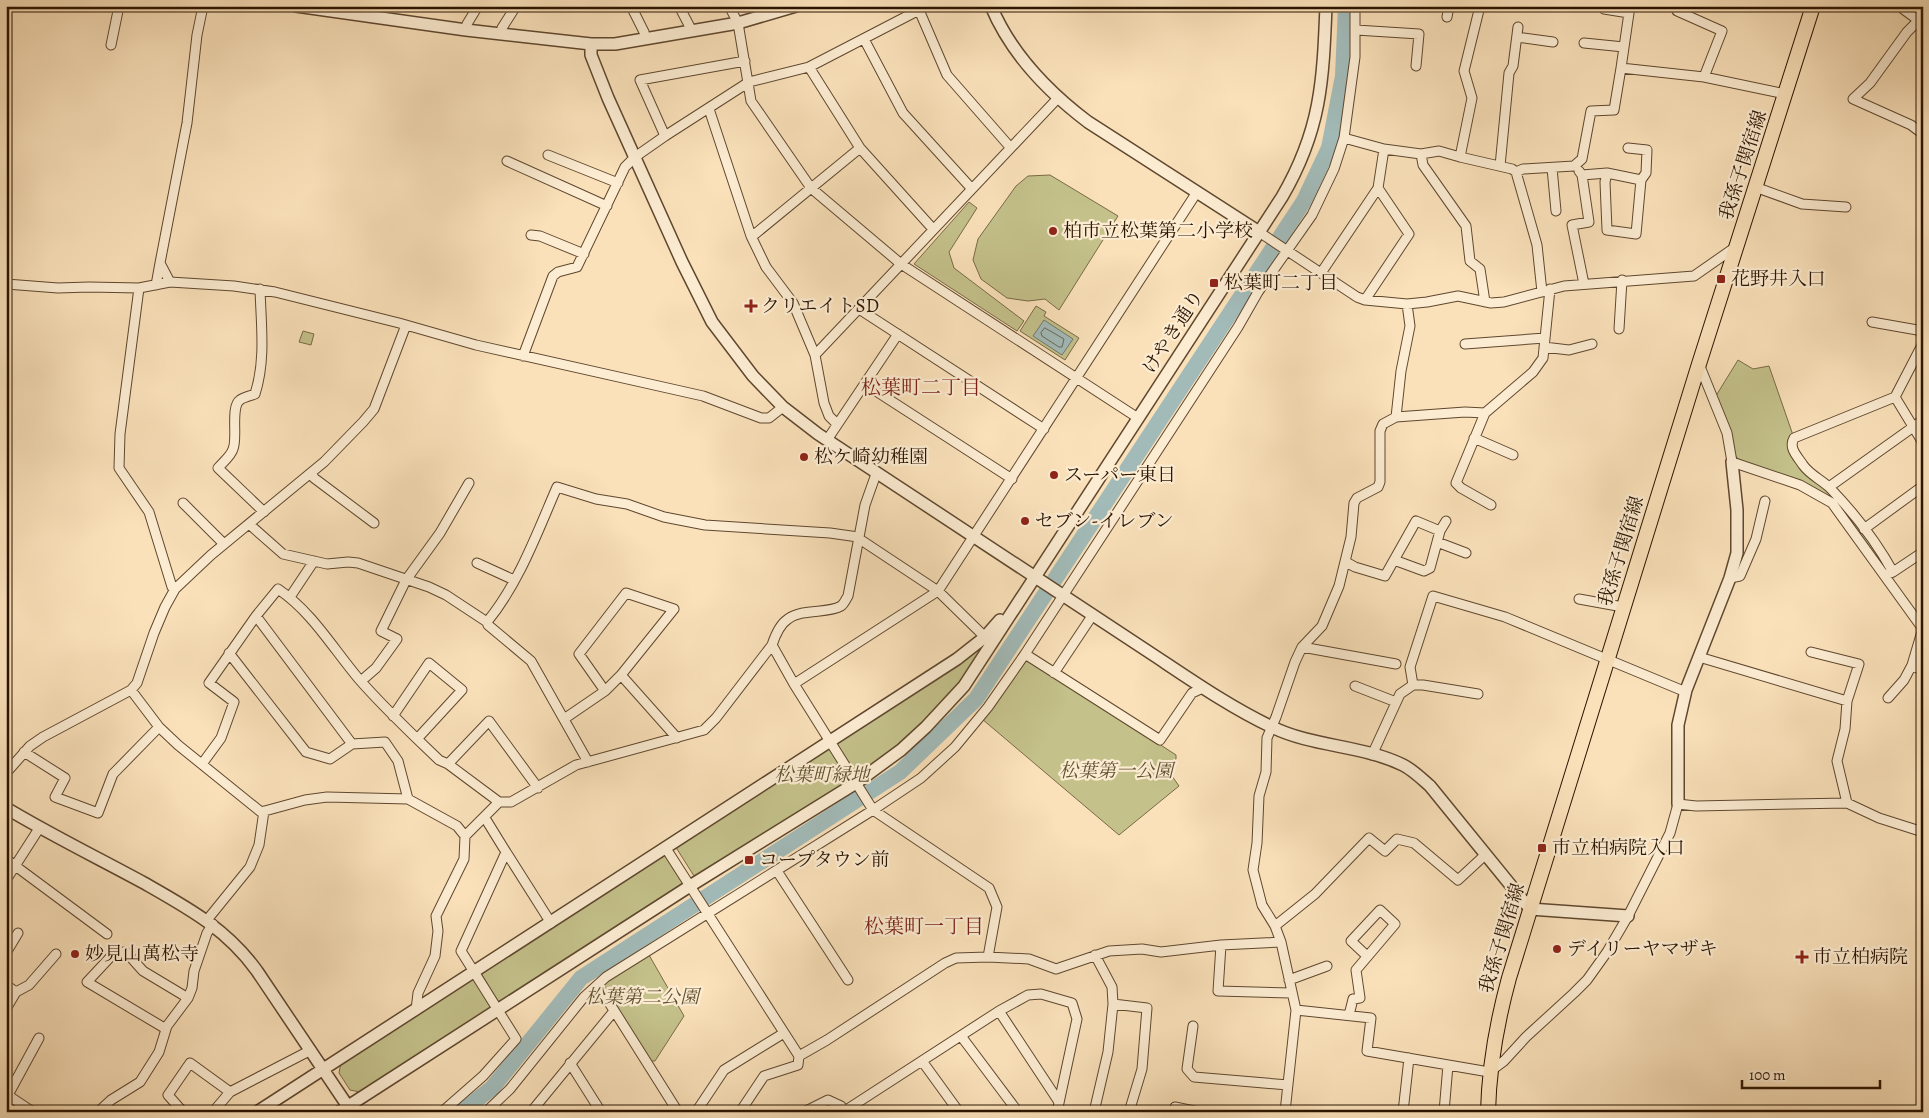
<svg xmlns="http://www.w3.org/2000/svg" width="1929" height="1118" viewBox="0 0 1929 1118" font-family="Alegreya,'Noto Serif JP',serif">
<style>
.green{fill:#c4c18b;stroke:#786a46}
.water{fill:#a2bbb9;stroke:#72786f}
.lines{fill:none;stroke-linecap:round;stroke-linejoin:round}
.shore{stroke:#66685c;stroke-width:1}
.river{stroke:#a2bbb9;stroke-width:16}
.minor-casing{stroke:#5f472e;stroke-width:11}
.tertiary-casing{stroke:#5f472e;stroke-width:14}
.primary-casing{stroke:#2b1400;stroke-width:16}
.minor{stroke:#fcecd2;stroke-width:9}
.tertiary{stroke:#fcecd2;stroke-width:11}
.primary{stroke:#fae1ba;stroke-width:14}
.poi-dot{fill:#8f2418;stroke:#fcecd2;stroke-width:2}
.labels{text-anchor:middle;dominant-baseline:central;stroke-width:4.5;stroke-linejoin:round;paint-order:stroke}
.street-label{font-size:19px;fill:#2b1400;stroke:#fcecd2}
.poi-label{font-size:19px;fill:#2b1400;stroke:#fcecd2;text-anchor:start}
.park-label{font-size:19px;font-style:italic;fill:#615131;stroke:#fcecd2}
.neighbourhood-label{font-size:20px;fill:#7a1f14;stroke:#fcecd2}
</style>
<rect width="100%" height="100%" fill="#fae1ba"/>
<filter id="stains"><feTurbulence type="fractalNoise" baseFrequency=".004" numOctaves="4"/><feColorMatrix values="0 0 0 0 .2 0 0 0 0 .09 0 0 0 0 .02 0 0 0 .5 -.17"/></filter>
<radialGradient id="worn" r=".72"><stop offset=".6" stop-color="#630" stop-opacity="0"/><stop offset="1" stop-color="#630" stop-opacity=".3"/></radialGradient>
<!-- green -->
<path class="green" d="M 1050,175 L 1118,216 L 1059,310 L 1045,299 L 1028,301 L 1007,298 L 981,279 L 973,260 L 978,239 L 1016,186 L 1028,176 Z
M 969,202 L 977,208 L 949,252 L 954,268 L 1024,321 L 1017,331 L 914,264 Z
M 1036,306 L 1046,312 L 1044,316 L 1079,338 L 1065,360 L 1020,331 Z
M 303,331 L 314,334 L 311,345 L 299,342 Z
M 1738,360 L 1753,369 L 1769,366 L 1794,438 L 1792,447 L 1829,487 L 1893,572 L 1885,575 L 1832,503 L 1732,462 L 1714,399 Z
M 981,646 L 984,647 C 977,662 967,674 956,687 C 926,724 898,747 859,775 L 856,774 L 837,745 L 838,741 Z
M 1026,657 L 1176,755 L 1176,759 L 1167,769 L 1179,786 L 1119,835 L 982,719 Z
M 826,748 L 830,749 L 848,778 L 847,782 L 697,878 L 694,876 L 677,849 L 676,845 Z
M 661,855 L 665,856 L 683,884 L 682,887 L 502,1002 L 498,1001 L 482,975 L 482,971 Z
M 649,955 L 684,1016 L 655,1061 L 651,1061 L 602,985 Z
M 470,978 L 474,979 L 491,1005 L 490,1010 L 360,1092 L 350,1090 L 339,1073 L 341,1062 Z"/>
<!-- water -->
<path class="water" d="M 1044,320 L 1073,339 L 1062,355 L 1033,336 Z"/>
<g class="lines">
<!-- shore -->
<path class="shore" d="M 1045,328 L 1064,339 L 1062,347 L 1059,347 L 1042,336 L 1041,333 Z"/>
<!-- river -->
<path class="river" d="M 461,1112 L 492,1088 L 581,978 L 900,772 L 976,699 L 1304,201 L 1329,148 L 1343,76 L 1346,6"/>
<defs>
<path id="minor" d="M 631,6 L 644,32 L 646,39
M 679,6 L 692,31
M 729,6 L 738,23 L 751,101 L 811,188 L 901,264 L 1138,418
M 1630,6 L 1621,68 L 1704,77 L 1785,94
M 1677,6 L 1677,11 L 1722,31 L 1704,77
M 1899,6 L 1918,20
M 1604,9 L 1629,13
M 919,10 L 947,75 L 1010,147
M 1923,16 L 1907,32 L 1870,83 L 1853,99 L 1911,125 L 1923,134
M 1447,17 L 1449,6
M 466,30 L 467,24 L 478,6
M 1356,30 L 1419,34 L 1416,66
M 501,34 L 502,28 L 516,6
M 1517,37 L 1553,42
M 864,39 L 903,113 L 972,189
M 1584,43 L 1624,47
M 111,45 L 119,6
M 745,61 L 640,80 L 665,136 L 749,82 L 809,67 L 919,10 L 918,6
M 809,67 L 860,148 L 933,229
M 709,109 L 751,236 L 766,267 L 793,303 L 815,355 L 824,403 L 829,416 L 837,424
M 1344,138 L 1384,149 L 1421,154 L 1439,151 L 1460,157 L 1512,169 L 1516,172 L 1537,245 L 1542,292
M 1628,148 L 1647,150 L 1646,173 L 1641,180
M 1421,154 L 1423,165 L 1466,226 L 1470,261 L 1480,269 L 1485,302
M 548,155 L 618,183
M 1460,157 L 1472,98 L 1464,71 L 1480,6
M 507,161 L 607,206
M 1500,166 L 1509,73 L 1513,66 L 1518,27
M 1552,168 L 1556,211
M 1579,171 L 1582,175 L 1589,222 L 1572,225 L 1584,284
M 1516,172 L 1523,169 L 1574,166 L 1582,159 L 1591,111 L 1614,110 L 1621,68
M 1582,175 L 1607,173 L 1641,180 L 1636,234 L 1607,230 L 1605,182 L 1607,173
M 1755,187 L 1802,204 L 1846,207
M 1259,232 L 1357,297 L 1365,300 L 1407,304 L 1427,302 L 1458,296 L 1491,303 L 1504,302 L 1564,286 L 1694,276 L 1737,246
M 531,235 L 540,236 L 584,254
M 751,236 L 755,234 L 860,148
M 1321,273 L 1378,188
M 170,282 L 160,263 L 187,123 L 197,35 L 203,6
M 6,284 L 58,288 L 89,287 L 139,288 L 170,282 L 234,286 L 275,292 L 399,323 L 476,345 L 703,396 L 761,418 L 769,418 L 783,407
M 156,285 L 160,263
M 139,288 L 120,434 L 119,468 L 149,512 L 172,587 L 175,589
M 260,289 C 261,324 266,360 255,394 C 250,396 244,397 240,400 C 230,407 238,438 233,449 C 231,456 223,462 218,468 L 264,512
M 1365,300 L 1409,234 L 1378,188 L 1384,149
M 859,309 L 1044,429
M 1872,322 L 1923,331
M 1619,329 L 1622,280
M 1465,344 L 1545,338
M 1544,347 L 1569,350 L 1592,344
M 815,355 L 1058,98
M 523,356 L 553,276 L 558,272 L 577,267 L 625,167 L 635,157 L 665,136
M 1699,364 L 1727,433 L 1732,462 L 1800,485 L 1832,503 L 1923,629
M 865,384 L 1012,479
M 1895,397 L 1923,443
M 1485,413 L 1456,483 L 1461,488 L 1491,505
M 1396,417 L 1401,371 L 1410,326 L 1407,304
M 1474,438 L 1513,455
M 827,440 L 898,334
M 311,473 L 314,478 L 374,523
M 1829,487 L 1923,420
M 183,503 L 224,544
M 249,524 L 283,554 L 327,564 L 348,562 L 358,563 L 429,587 L 446,595 L 487,622 C 519,583 537,533 557,487 L 596,499 L 627,504 L 664,517 L 705,525 L 830,533 L 858,537
M 1864,529 L 1923,486
M 858,538 L 938,591 L 985,637
M 1437,542 L 1466,553
M 1394,560 L 1424,571 L 1430,568 L 1440,531
M 1346,562 L 1355,567 L 1385,576 L 1416,521 L 1440,531 L 1446,521
M 477,563 L 514,580
M 1893,572 L 1923,552
M 1885,575 L 1893,572 C 1876,541 1854,513 1830,488 C 1822,480 1810,475 1803,465 C 1798,457 1788,448 1794,438 L 1895,397 L 1923,343
M 1730,578 L 1740,576 L 1756,539 L 1765,501
M 290,597 L 314,561
M 1579,599 L 1623,607
M 256,616 L 352,744
M 487,622 L 488,625 L 531,661 L 588,762
M 1923,628 L 1912,665 L 1923,671
M 772,645 C 775,636 780,624 788,619 C 803,608 828,614 841,606 C 844,604 846,599 848,596 L 865,505 L 876,474
M 1302,647 L 1396,664
M 1811,652 L 1859,664 L 1847,701 L 1845,729 L 1837,761 L 1847,803
M 229,653 L 306,752 L 330,759 L 352,744 L 385,742 L 398,761 L 408,799
M 1025,654 L 1160,740 L 1192,693 L 1203,688
M 1699,657 L 1847,701
M 1054,673 L 1092,616
M 361,681 L 376,668 L 397,639 L 381,631 L 406,580 L 440,533 L 469,483
M 794,684 L 938,591 L 1197,192
M 1413,685 L 1410,667 L 1433,596 L 1505,617 L 1686,692
M 1355,686 L 1396,702
M 131,690 L 159,727 L 178,745 L 261,812 L 305,800 L 327,797 L 408,799 L 457,826 L 465,836 L 499,802 L 511,802 L 576,765 L 704,730 L 716,718 L 772,645 L 794,684 L 873,810 L 989,888 L 997,907 L 988,957
M 605,691 L 579,654 L 626,593 L 674,609 L 621,675 L 677,738
M 1888,698 L 1904,680 L 1912,665
M 393,716 L 429,663 L 462,690 L 417,739
M 564,719 L 605,691 L 621,675
M 24,752 L 65,778 L 55,797 L 98,813 L 113,774 L 159,727
M 1372,755 L 1400,694 L 1413,685 L 1423,685 L 1478,694
M 202,764 L 221,738 L 234,702 L 209,683 L 256,616 L 278,589 C 312,612 332,647 358,678 C 383,707 411,733 439,760 L 448,764 L 499,802
M 448,764 L 489,721 L 538,788
M 6,773 L 30,746 L 43,737 L 131,690 L 137,683 L 154,633 L 165,607 L 175,589 L 211,555 L 324,462 L 363,422 L 374,409 L 406,325
M 665,847 L 799,1056 L 827,1040 L 945,963 L 956,958 L 988,957 L 1029,959 L 1056,969 L 1109,951 L 1142,949 L 1161,952 L 1221,945 L 1281,942
M 506,852 L 551,923
M 6,859 L 107,934
M 777,871 L 848,980
M 6,880 L 40,827
M 207,920 L 250,867 L 259,845 L 264,811
M 1275,926 L 1315,894 L 1369,838 L 1385,851 L 1397,839 L 1414,843 L 1458,880 L 1485,855
M 1221,945 L 1218,991 L 1291,993
M 6,953 L 18,933
M 1289,980 L 1327,966
M 6,985 L 16,992 L 6,1009
M 598,985 L 678,1112
M 16,992 L 29,985 L 56,954
M 1113,1004 L 1147,1008 L 1142,1069 L 1129,1112
M 416,1010 L 418,993 L 435,956 L 438,931 L 436,916 L 464,859 L 465,836
M 1296,1010 L 1371,1018 L 1367,1051 L 1489,1072 L 1504,1061 L 1526,1037 L 1574,993 L 1587,980 L 1607,952 L 1628,916 L 1670,833 L 1678,804 L 1696,806 L 1847,803 L 1879,818 L 1923,832
M 999,1011 L 1059,1102
M 1349,1015 L 1353,999 L 1360,998 L 1356,970 L 1395,924 L 1380,910 L 1351,941 L 1367,956
M 1193,1026 L 1187,1069 L 1194,1077 L 1288,1085
M 166,1029 L 87,982 L 116,951 L 127,953 L 143,971 L 188,998
M 961,1036 L 1018,1112
M 922,1061 L 959,1112
M 570,1063 L 601,1112
M 6,1094 L 30,1110 L 35,1112
M 8,1095 L 39,1038
M 98,1112 L 111,1100 L 140,1082 L 159,1052 L 167,1026 L 188,998 L 192,988 L 194,971 L 207,933 L 213,924
M 183,1112 L 168,1095 L 190,1063 L 230,1092
M 213,1112 L 230,1092 L 311,1050
M 442,1112 L 483,1076 L 516,1039 L 461,951 L 506,852 L 485,818
M 486,1112 L 510,1089 L 584,997 L 606,977 L 873,810 L 921,778 L 955,747 L 988,707 L 1025,654 L 1238,327 L 1258,292 L 1312,215 L 1334,169 L 1344,138 L 1355,57 L 1355,6
M 531,1112 L 614,1011
M 696,1112 L 724,1070 L 784,1033
M 740,1112 L 764,1076 L 798,1065 L 799,1056
M 804,1112 L 828,1100 L 841,1106 L 844,1111
M 843,1112 L 999,1011 L 1028,995 L 1041,994 L 1072,1003 L 1077,1019 L 1057,1112
M 1094,1112 L 1108,1052 L 1113,1004 L 1112,987 L 1095,955
M 1173,1112 L 1175,1107 L 1199,1112
M 1285,1112 L 1296,1010 L 1281,942 L 1275,926 L 1262,905 L 1253,870 L 1257,843 L 1259,796 L 1266,772 L 1267,738 L 1276,717 L 1295,662 L 1302,647 L 1322,626 L 1339,586 L 1351,537 L 1354,503 L 1357,498 L 1378,487 L 1380,482 L 1380,431 L 1383,424 L 1396,417 L 1465,412 L 1485,413 L 1533,372 L 1543,358 L 1550,289
M 1403,1112 L 1409,1058
M 1444,1112 L 1448,1065"/>
<path id="tertiary" d="M 296,6 L 466,30 L 591,44 L 615,44 L 738,23 L 796,6
M 991,6 C 1011,54 1047,91 1088,122 L 1259,232
M 591,44 L 591,55 L 608,98 L 682,262 L 712,322 L 753,376 L 783,407 L 818,434 L 1158,658 C 1194,682 1232,708 1272,727 C 1313,747 1362,745 1403,765 C 1413,770 1422,779 1430,786 L 1530,909 L 1628,916
M 1678,804 L 1678,725 L 1686,690 L 1730,578 L 1737,553 L 1737,510 L 1732,462
M 6,808 C 51,835 98,858 144,883 C 188,908 227,929 257,971 L 351,1111
M 257,1112 L 957,659 L 985,637 L 1000,620
M 339,1112 L 690,886 L 856,783 L 901,750 L 926,727 L 964,686 L 1282,197 C 1321,130 1323,82 1326,6"/>
<path id="primary" d="M 1488,1112 C 1489,1066 1497,1022 1509,978 L 1699,364 L 1813,6"/>
</defs>
<!-- minor casing -->
<use href="#minor" class="minor-casing"/>
<!-- tertiary casing -->
<use href="#tertiary" class="tertiary-casing"/>
<!-- primary casing -->
<use href="#primary" class="primary-casing"/>
<!-- minor -->
<use href="#minor" class="minor"/>
<!-- tertiary -->
<use href="#tertiary" class="tertiary"/>
<!-- primary -->
<use href="#primary" class="primary"/>
</g>
<!-- markers -->
<g class="poi-dot">
<circle cx="1053" cy="231" r="5"/>
<rect x="1716" y="274" width="10" height="10" rx="2.5"/>
<rect x="1209" y="278" width="10" height="10" rx="2.5"/>
<path d="M748.5 298.5h5v5h5v5h-5v5h-5v-5h-5v-5h5z"/>
<circle cx="804" cy="457" r="5"/>
<circle cx="1054" cy="475" r="5"/>
<circle cx="1025" cy="521" r="5"/>
<rect x="1537" y="843" width="10" height="10" rx="2.5"/>
<rect x="744" y="855" width="10" height="10" rx="2.5"/>
<circle cx="1557" cy="949" r="5"/>
<circle cx="75" cy="954" r="5"/>
<path d="M1799.5 949.5h5v5h5v5h-5v5h-5v-5h-5v-5h5z"/>
</g>
<g class="labels">
<!-- street labels -->
<g class="street-label">
<text transform="translate(1743 165) rotate(-72)">我孫子関宿線</text>
<text transform="translate(1173 332) rotate(-57)">けやき通り</text>
<text transform="translate(1621 551) rotate(-73)">我孫子関宿線</text>
<text transform="translate(1502 938) rotate(-73)">我孫子関宿線</text>
</g>
<!-- poi labels -->
<g class="poi-label">
<text x="1063" y="231">柏市立松葉第二小学校</text>
<text x="1731" y="279">花野井入口</text>
<text x="1224" y="283">松葉町二丁目</text>
<text x="761" y="306">クリエイトSD</text>
<text x="814" y="457">松ケ崎幼稚園</text>
<text x="1064" y="475">スーパー東日</text>
<text x="1035" y="521">セブン-イレブン</text>
<text x="1552" y="848">市立柏病院入口</text>
<text x="759" y="860">コープタウン前</text>
<text x="1567" y="949">デイリーヤマザキ</text>
<text x="85" y="954">妙見山萬松寺</text>
<text x="1813" y="957">市立柏病院</text>
</g>
<!-- park labels -->
<g class="park-label">
<text x="1116" y="771">松葉第一公園</text>
<text x="822" y="775">松葉町緑地</text>
<text x="642" y="997">松葉第二公園</text>
</g>
<!-- neighbourhood labels -->
<g class="neighbourhood-label">
<text x="921" y="387">松葉町二丁目</text>
<text x="924" y="926">松葉町一丁目</text>
</g>
</g>
<!-- margin -->
<rect width="1929" height="1118" fill="none" stroke="#fae1ba" stroke-width="25"/>
<rect x="8" y="8" width="1914" height="1103" fill="none" stroke="#2b1400" stroke-width="2.5"/>
<rect x="12" y="12" width="1904" height="1093" fill="none" stroke="#2b1400"/>
<!-- scale -->
<path d="M1742 1080v8h138v-8" fill="none" stroke="#2b1400" stroke-width="2.5"/>
<text x="1749" y="1080" font-size="15" fill="#2b1400" stroke="#fcecd2" stroke-width="4" paint-order="stroke">100 m</text>
<rect width="100%" height="100%" filter="url(#stains)"/>
<rect width="100%" height="100%" fill="url(#worn)"/>
</svg>
